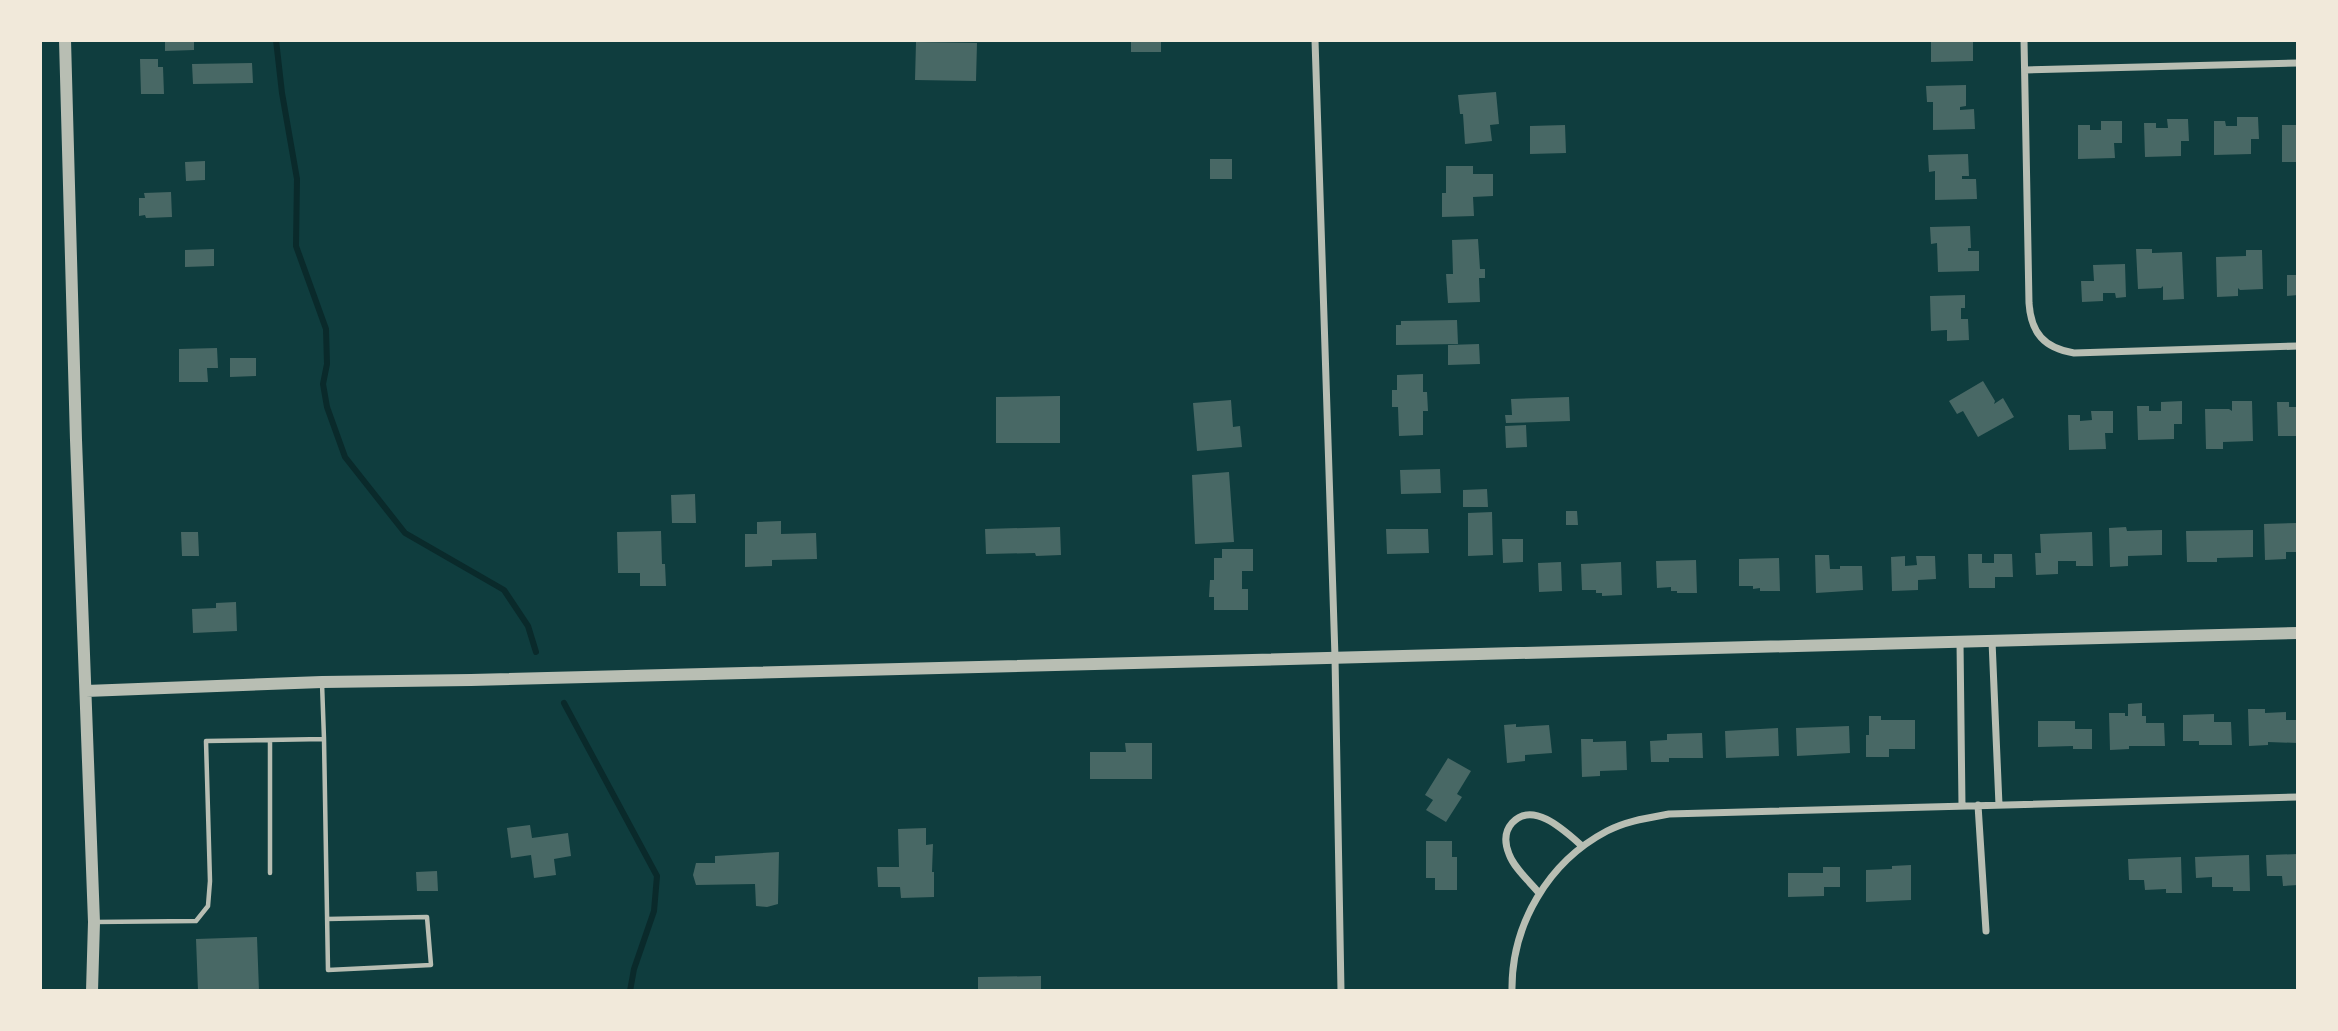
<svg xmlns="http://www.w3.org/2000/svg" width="2338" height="1031" viewBox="0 0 2338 1031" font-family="Jost,sans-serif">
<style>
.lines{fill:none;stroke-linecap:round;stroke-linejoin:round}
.stream{stroke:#0a2a2b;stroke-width:6}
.building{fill:#486865}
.service{stroke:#b8beb3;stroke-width:4.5}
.minor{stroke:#b8beb3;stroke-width:7}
.tertiary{stroke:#b8beb3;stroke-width:12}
</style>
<rect width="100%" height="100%" fill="#0f3d3e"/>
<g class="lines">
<!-- stream -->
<path class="stream" d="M 276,40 L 282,93 L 297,179 L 296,246 L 326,329 L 327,364 L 323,384 L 327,407 L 345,457 L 405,533 L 504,590 L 528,626 L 536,652
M 564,703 L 657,876 L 654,911 L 634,969 L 630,991"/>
</g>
<!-- building -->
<path class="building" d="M 165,40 L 194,40 L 194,50 L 165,51 Z
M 1131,40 L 1161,40 L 1161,52 L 1131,52 Z
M 1931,40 L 1973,40 L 1973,61 L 1931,62 Z
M 916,42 L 977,43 L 976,81 L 915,80 Z
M 140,59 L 158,59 L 158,67 L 163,67 L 164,94 L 141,94 Z
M 252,63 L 253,83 L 193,84 L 192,64 Z
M 1966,85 L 1966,106 L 1960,107 L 1960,110 L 1974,109 L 1975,129 L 1933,130 L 1933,102 L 1927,102 L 1926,86 Z
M 1496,92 L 1499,124 L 1490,125 L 1492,141 L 1465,144 L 1463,114 L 1460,114 L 1458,95 Z
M 2237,117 L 2258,117 L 2259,139 L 2251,139 L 2251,154 L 2214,155 L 2214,121 L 2225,121 L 2226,126 L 2237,126 Z
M 2167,119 L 2188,119 L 2189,141 L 2181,141 L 2181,156 L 2145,157 L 2144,123 L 2156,123 L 2156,128 L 2168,128 Z
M 2101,121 L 2122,121 L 2122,143 L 2114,143 L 2115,158 L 2078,159 L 2078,125 L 2090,125 L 2090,130 L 2101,130 Z
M 1565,125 L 1566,153 L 1530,154 L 1530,126 Z
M 2282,125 L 2298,125 L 2298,162 L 2282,162 Z
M 1968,154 L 1969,176 L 1962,176 L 1962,179 L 1976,179 L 1977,199 L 1935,200 L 1935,171 L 1929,172 L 1928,155 Z
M 1210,159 L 1232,159 L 1232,179 L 1210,179 Z
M 205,161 L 205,180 L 186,181 L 185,162 Z
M 1446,166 L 1473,166 L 1473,174 L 1493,174 L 1493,196 L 1473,197 L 1474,216 L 1442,217 L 1442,193 L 1446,193 Z
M 171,192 L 172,217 L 146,218 L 145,215 L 139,216 L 139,198 L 145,198 L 144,193 Z
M 1970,226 L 1971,248 L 1968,248 L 1968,251 L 1979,251 L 1979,271 L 1938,272 L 1937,243 L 1931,244 L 1930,227 Z
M 1478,239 L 1480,269 L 1485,269 L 1485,278 L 1479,278 L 1480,302 L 1448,303 L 1446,274 L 1453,274 L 1452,240 Z
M 214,249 L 214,266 L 185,267 L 185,250 Z
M 2136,249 L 2152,249 L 2152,253 L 2182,252 L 2184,299 L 2163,300 L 2163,286 L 2161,288 L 2138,289 Z
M 2246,250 L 2262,250 L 2263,289 L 2240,290 L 2238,288 L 2238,296 L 2217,297 L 2216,257 L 2246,256 Z
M 2125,264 L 2126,297 L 2116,298 L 2115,293 L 2103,293 L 2103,301 L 2082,302 L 2081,281 L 2094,281 L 2093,265 Z
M 2287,275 L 2298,275 L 2298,295 L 2287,296 Z
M 1965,295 L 1965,308 L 1961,308 L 1961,319 L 1968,319 L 1969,340 L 1947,341 L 1947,330 L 1931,331 L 1930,296 Z
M 1457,320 L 1458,344 L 1396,345 L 1396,325 L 1401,325 L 1401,321 Z
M 1479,344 L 1480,364 L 1448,365 L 1448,345 Z
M 217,348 L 218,368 L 207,368 L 208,382 L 179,382 L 179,349 Z
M 230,358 L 256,358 L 256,376 L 230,377 Z
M 1423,374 L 1423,392 L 1427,392 L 1428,411 L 1423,411 L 1423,435 L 1399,436 L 1398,407 L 1392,407 L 1392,390 L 1397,390 L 1397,375 Z
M 1983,381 L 1995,401 L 1994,404 L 2003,398 L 2014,417 L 1978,437 L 1963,411 L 1957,414 L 1949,401 Z
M 1060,396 L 1060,443 L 996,443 L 996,397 Z
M 1569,397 L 1570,421 L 1506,423 L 1505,415 L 1512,415 L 1511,399 Z
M 1231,400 L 1233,427 L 1240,426 L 1242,447 L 1197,451 L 1193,403 Z
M 2182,401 L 2182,424 L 2174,424 L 2174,439 L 2138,440 L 2137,406 L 2149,406 L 2149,411 L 2161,411 L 2161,402 Z
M 2232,401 L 2252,401 L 2253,441 L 2223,442 L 2223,449 L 2206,449 L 2205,409 L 2229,409 L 2232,411 Z
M 2277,402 L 2289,402 L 2289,407 L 2298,407 L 2298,436 L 2278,436 Z
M 2091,411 L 2113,411 L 2113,433 L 2105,433 L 2106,449 L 2069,450 L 2068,415 L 2080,415 L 2080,421 L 2092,420 Z
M 1526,425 L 1527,447 L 1506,448 L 1505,426 Z
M 1440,469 L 1441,493 L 1401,494 L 1400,470 Z
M 1229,472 L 1234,542 L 1195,544 L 1192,475 Z
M 1487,489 L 1488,507 L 1463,507 L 1463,490 Z
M 695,494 L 696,523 L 672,523 L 671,495 Z
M 1566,511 L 1577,511 L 1578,525 L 1566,525 Z
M 1492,512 L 1493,555 L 1468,556 L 1468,513 Z
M 781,521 L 781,534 L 816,533 L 817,559 L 772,560 L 772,566 L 745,567 L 745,534 L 757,534 L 757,522 Z
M 2298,523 L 2298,552 L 2286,552 L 2286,559 L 2265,560 L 2264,524 Z
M 1060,527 L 1061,555 L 1036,556 L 1035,553 L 986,554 L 985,529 Z
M 2126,527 L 2127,531 L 2162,530 L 2162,555 L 2128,556 L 2128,566 L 2110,567 L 2109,528 Z
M 1386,529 L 1428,529 L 1429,553 L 1387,554 Z
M 2253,530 L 2253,557 L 2217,558 L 2217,562 L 2187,562 L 2186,531 Z
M 661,531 L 662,564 L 665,564 L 666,586 L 640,586 L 640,573 L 618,573 L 617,532 Z
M 181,532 L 198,532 L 199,556 L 182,556 Z
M 2092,532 L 2093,566 L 2076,566 L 2076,561 L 2058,561 L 2058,574 L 2036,575 L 2035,553 L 2041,553 L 2040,534 Z
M 1502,539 L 1523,539 L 1523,562 L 1503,563 Z
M 1222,549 L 1253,549 L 1253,571 L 1242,571 L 1242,589 L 1248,589 L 1248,610 L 1214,610 L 1214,597 L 1209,597 L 1210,580 L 1214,580 L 1214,558 L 1222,558 Z
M 1968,554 L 1982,554 L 1982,563 L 1994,563 L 1994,554 L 2012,554 L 2013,577 L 1995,577 L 1995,588 L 1969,588 Z
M 1815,555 L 1829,555 L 1830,569 L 1840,569 L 1840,566 L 1862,566 L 1863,590 L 1816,593 Z
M 1905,556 L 1905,566 L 1917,565 L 1916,556 L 1935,556 L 1936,579 L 1918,580 L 1918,590 L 1892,591 L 1891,557 Z
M 1779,558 L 1780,591 L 1760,591 L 1760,588 L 1753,589 L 1753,586 L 1739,586 L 1739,559 Z
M 1696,560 L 1697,593 L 1677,593 L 1677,591 L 1671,591 L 1671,587 L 1657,588 L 1656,561 Z
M 1561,562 L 1562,591 L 1539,592 L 1538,563 Z
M 1621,562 L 1622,595 L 1602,596 L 1602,593 L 1596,593 L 1596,590 L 1582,590 L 1581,564 Z
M 236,602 L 237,631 L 193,633 L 192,609 L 216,608 L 216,603 Z
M 2142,703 L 2142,716 L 2146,716 L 2146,723 L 2164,723 L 2165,746 L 2129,746 L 2129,749 L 2110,750 L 2109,713 L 2125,713 L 2125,716 L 2128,716 L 2128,704 Z
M 2248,709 L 2265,709 L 2265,713 L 2286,712 L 2286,720 L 2298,720 L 2298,743 L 2268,742 L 2268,745 L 2249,746 Z
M 2214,714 L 2214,722 L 2231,722 L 2232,745 L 2199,745 L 2199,741 L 2183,741 L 2183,715 Z
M 1869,716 L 1881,716 L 1881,720 L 1915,720 L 1915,749 L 1889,749 L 1889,757 L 1866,757 L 1866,735 L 1869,735 Z
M 2038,721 L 2075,721 L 2075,729 L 2092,729 L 2092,749 L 2073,749 L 2073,746 L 2038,747 Z
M 1516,724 L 1516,727 L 1549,725 L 1552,753 L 1525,755 L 1525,761 L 1507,763 L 1504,725 Z
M 1849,726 L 1850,753 L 1797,756 L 1796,728 Z
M 1778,728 L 1779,756 L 1726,758 L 1725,731 Z
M 1702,733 L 1703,758 L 1669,758 L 1669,762 L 1651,762 L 1650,741 L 1667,740 L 1667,734 Z
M 1581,739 L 1593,739 L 1593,742 L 1626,741 L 1627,770 L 1600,771 L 1600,776 L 1582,777 Z
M 1125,743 L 1152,743 L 1152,779 L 1090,779 L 1090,752 L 1126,752 Z
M 1448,758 L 1471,771 L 1457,794 L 1462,797 L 1446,822 L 1426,810 L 1433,800 L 1425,795 Z
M 530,825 L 532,838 L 568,833 L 571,856 L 554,859 L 556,875 L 534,878 L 531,855 L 511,858 L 507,828 Z
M 926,828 L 926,845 L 933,844 L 932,872 L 934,872 L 934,897 L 901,898 L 900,887 L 878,887 L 877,867 L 899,867 L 898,829 Z
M 1426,841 L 1452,841 L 1452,857 L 1457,857 L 1457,890 L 1435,890 L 1435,878 L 1426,878 Z
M 779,852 L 778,904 L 767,907 L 756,906 L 755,884 L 696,885 L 693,875 L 696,863 L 715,863 L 715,856 Z
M 2298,854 L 2298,885 L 2283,886 L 2282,876 L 2267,876 L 2266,855 Z
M 2249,855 L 2250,891 L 2233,891 L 2233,887 L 2212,887 L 2212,877 L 2196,878 L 2195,857 Z
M 2181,857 L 2182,893 L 2166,893 L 2166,889 L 2145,890 L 2144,880 L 2129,880 L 2128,859 Z
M 1911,865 L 1911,900 L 1866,902 L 1866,870 L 1892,869 L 1892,866 Z
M 1823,867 L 1840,867 L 1840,887 L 1824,887 L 1824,896 L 1788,897 L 1788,873 L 1823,873 Z
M 437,871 L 438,891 L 417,891 L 416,872 Z
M 257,937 L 259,991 L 198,991 L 196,939 Z
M 1041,976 L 1041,991 L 978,991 L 978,977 Z"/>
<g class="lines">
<!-- service -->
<path class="service" d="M 324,739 L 328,970 L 431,965 L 427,917 L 327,919
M 270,740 L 270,873
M 94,922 L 196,921 L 208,906 L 210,881 L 206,741 L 324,739 L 322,683"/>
<!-- minor -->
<path class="minor" d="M 1315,40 L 1335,657 L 1341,991
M 2024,40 L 2029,303 C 2031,333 2044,348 2074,353 L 2298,346
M 2025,70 L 2298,63
M 1992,641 L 1999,805
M 1960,642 L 1962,806
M 1978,805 L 1986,931
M 1539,893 C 1529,881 1514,868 1509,854 C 1505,844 1504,832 1512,823 C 1533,800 1565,831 1582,846
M 1512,991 C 1511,925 1548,862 1607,831 C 1626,821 1647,818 1669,814 L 2298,797"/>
<!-- tertiary -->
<path class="tertiary" d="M 65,40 L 76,440 L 94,922 L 92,991
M 86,691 L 322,682 L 471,680 L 2298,633"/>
</g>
<!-- border -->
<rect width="2338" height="1031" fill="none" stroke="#f1e9da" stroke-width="84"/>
</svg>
